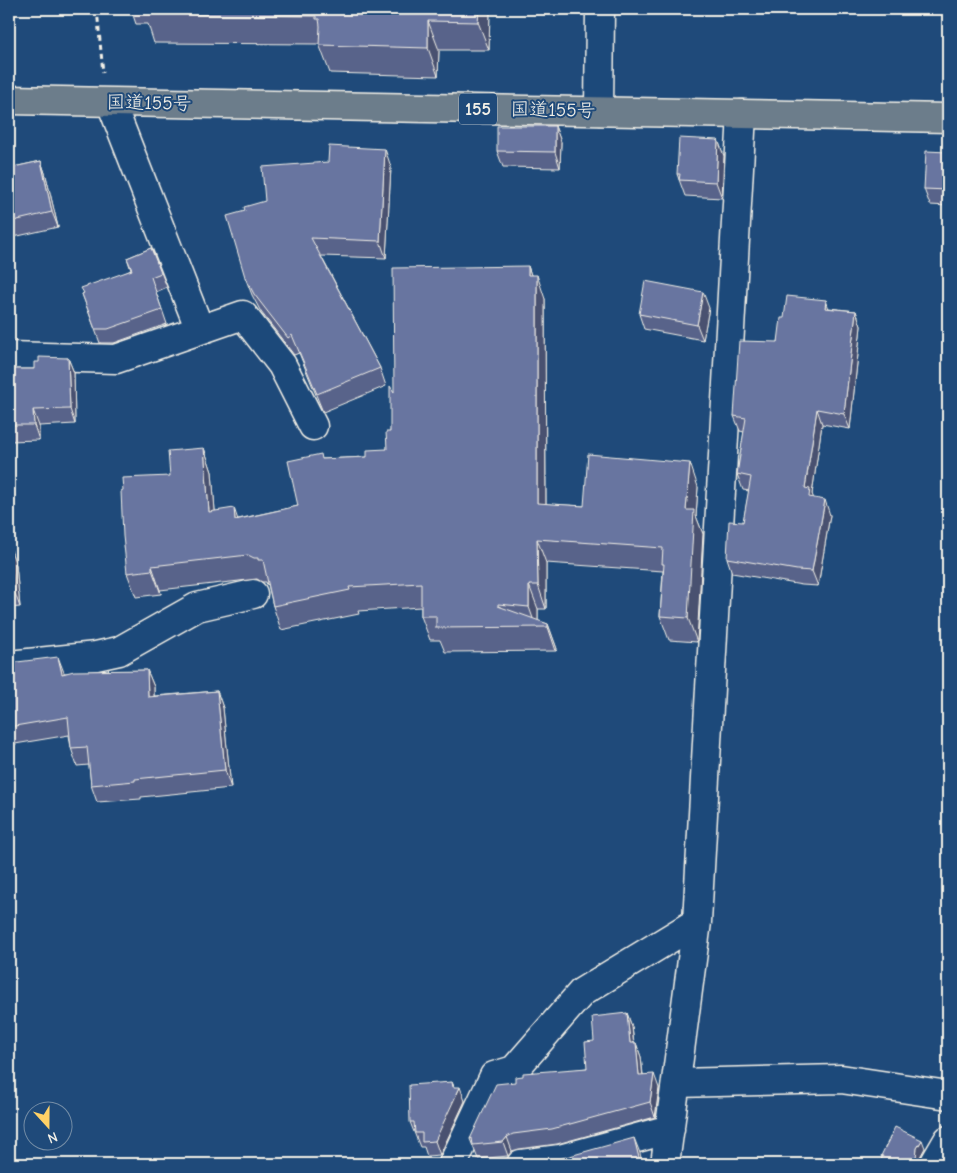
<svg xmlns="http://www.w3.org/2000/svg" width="957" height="1173" viewBox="0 0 957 1173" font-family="'Comic Neue','Klee One',sans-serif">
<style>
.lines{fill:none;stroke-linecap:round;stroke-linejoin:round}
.minor-casing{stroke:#f4f1e8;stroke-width:31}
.highway-casing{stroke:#f4f1e8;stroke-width:31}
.path{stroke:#f4f1e8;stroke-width:3;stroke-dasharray:5 4;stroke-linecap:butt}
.minor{stroke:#1f4a7a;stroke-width:28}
.highway{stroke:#6c7d8b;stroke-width:28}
.wall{fill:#59648a;stroke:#f4f1e8}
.shaded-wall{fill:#485170;stroke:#f4f1e8}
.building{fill:#6774a0;stroke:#f4f1e8}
.labels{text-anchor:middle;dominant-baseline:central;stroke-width:4;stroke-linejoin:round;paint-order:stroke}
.shield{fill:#1f4a7a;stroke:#b4bfc7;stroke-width:1}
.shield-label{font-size:18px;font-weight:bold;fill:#f4f1e8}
.street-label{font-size:19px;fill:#f4f1e8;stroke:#1f4a7a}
</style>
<rect width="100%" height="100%" fill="#1f4a7a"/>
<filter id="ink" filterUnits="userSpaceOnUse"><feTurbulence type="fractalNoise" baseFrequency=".02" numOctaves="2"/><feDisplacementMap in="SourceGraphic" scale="10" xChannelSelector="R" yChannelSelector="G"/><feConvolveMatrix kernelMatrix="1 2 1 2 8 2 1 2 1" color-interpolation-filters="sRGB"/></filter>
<g filter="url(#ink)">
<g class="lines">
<defs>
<path id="minor" d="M 111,103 L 200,330
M 599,111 L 600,9
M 9,356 L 116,359 L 243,315 L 282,365 L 313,426
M 9,665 L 96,656 L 119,651 L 197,607 L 253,594
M 676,1083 L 841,1079 L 948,1095
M 453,1164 L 494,1076 L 514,1070 L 582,992 L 697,922
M 521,1164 L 560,1159 L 670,1129
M 665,1164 L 697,922 L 742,114
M 934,1164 L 948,1140"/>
<path id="highway" d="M 9,100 L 948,118"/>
</defs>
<!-- minor casing -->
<use href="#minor" class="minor-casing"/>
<!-- highway casing -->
<use href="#highway" class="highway-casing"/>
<!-- path -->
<path class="path" d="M 97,9 L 103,73"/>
<!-- minor -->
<use href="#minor" class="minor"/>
<!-- highway -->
<use href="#highway" class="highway"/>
</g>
<!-- wall -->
<path class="wall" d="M 131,9 L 490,9 L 489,50 L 439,50 L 438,76 L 330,73 L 319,44 L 154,43 L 148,24 L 136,24 Z
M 555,126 L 561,142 L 560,168 L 503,167 L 497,151 Z
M 718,140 L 724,156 L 722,198 L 685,196 L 677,174 Z
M 948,152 L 948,206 L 930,205 L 924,189 Z
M 41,161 L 46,176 L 58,227 L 9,238 L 9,168 Z
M 391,167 L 386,258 L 321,256 L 380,368 L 386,386 L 323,412 L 299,353 L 294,355 L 261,312 L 252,295 L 245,277 Z
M 151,248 L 167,287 L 156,292 L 167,324 L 114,343 L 100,343 L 82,294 L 131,270 L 127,258 Z
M 528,266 L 531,275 L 545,299 L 546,504 L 584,506 L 698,487 L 696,516 L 703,534 L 697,642 L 669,640 L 660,616 L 663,571 L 546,563 L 546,609 L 538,609 L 538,621 L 548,624 L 557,649 L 556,651 L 445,652 L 440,640 L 430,640 L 421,616 L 421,607 L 358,611 L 359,614 L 281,630 L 273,606 L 268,584 L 267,585 L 266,582 L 262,582 L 257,579 L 160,590 L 161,594 L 136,597 L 127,573 L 170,476 L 204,448 L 212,472 L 215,511 L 238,519 L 298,506 L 322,459 L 367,457 L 387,449 L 390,432 L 394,392 Z
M 709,308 L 703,340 L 644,329 L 639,314 Z
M 829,308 L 856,311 L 861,326 L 850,429 L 822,424 L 812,494 L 813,498 L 830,515 L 818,586 L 802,585 L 732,573 L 727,558 L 743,522 L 749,491 L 743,490 L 737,474 L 744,432 L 740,431 L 734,416 L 778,342 L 784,318 Z
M 68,358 L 74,373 L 75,424 L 39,426 L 39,440 L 9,441 L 9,369 L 34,369 L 39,362 Z
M 9,545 L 16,565 L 20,607 L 9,608 Z
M 9,663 L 64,673 L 147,670 L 154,687 L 154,696 L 217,691 L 223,708 L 231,788 L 141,797 L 141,799 L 97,802 L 91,785 L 89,765 L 77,766 L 71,748 L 69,735 L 9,745 Z
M 627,1013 L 632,1027 L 634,1043 L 636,1043 L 641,1057 L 643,1074 L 659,1088 L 655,1117 L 557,1144 L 519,1149 L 512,1151 L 508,1156 L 478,1159 L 470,1139 L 515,1082 L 523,1076 L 587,1068 L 594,1041 Z
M 452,1082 L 454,1087 L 465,1101 L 440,1155 L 427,1156 L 424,1147 L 420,1147 L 410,1122 Z
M 925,1148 L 920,1157 L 919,1164 L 883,1164 L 881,1160 L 882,1158 L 881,1156 Z"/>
<!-- shaded-wall -->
<path class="shaded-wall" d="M 479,9 L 490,9 L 489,50 L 478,22 Z
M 428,21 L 439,50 L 438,76 L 428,48 Z
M 555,126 L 561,142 L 560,168 L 555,152 Z
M 718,140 L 724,156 L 722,198 L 716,182 Z
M 385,149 L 391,167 L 386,258 L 380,241 Z
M 41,161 L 46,176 L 58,227 L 52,212 Z
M 528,266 L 536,290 L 528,275 Z
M 537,275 L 545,299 L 546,527 L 537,503 Z
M 703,292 L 709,308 L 703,340 L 697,325 Z
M 826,300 L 831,315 L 825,308 Z
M 856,311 L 861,326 L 850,429 L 844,414 Z
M 68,358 L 74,373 L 75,424 L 70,409 Z
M 817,409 L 822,424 L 812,494 L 816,504 L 814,513 L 805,488 Z
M 33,410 L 39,426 L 39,440 L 34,425 Z
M 204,448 L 212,472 L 217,536 L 209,512 Z
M 690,463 L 698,487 L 696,516 L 703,534 L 697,642 L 688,618 L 686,510 Z
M 825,500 L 830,515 L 818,586 L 812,571 Z
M 234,508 L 242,532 L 235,520 Z
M 537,539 L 546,563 L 546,609 L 538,585 Z
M 9,545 L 16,565 L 20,607 L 13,588 Z
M 152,566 L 160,590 L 161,594 L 152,570 Z
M 529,585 L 538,609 L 538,627 L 536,627 L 529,607 Z
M 548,624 L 557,649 L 556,651 L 548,627 Z
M 58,657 L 65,675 L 62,674 Z
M 147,670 L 154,687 L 154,714 L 148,697 Z
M 217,691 L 223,708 L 231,788 L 225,770 Z
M 627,1013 L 632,1027 L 635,1057 L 630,1043 Z
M 636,1043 L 641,1057 L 644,1089 L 639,1075 Z
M 654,1074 L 659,1088 L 655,1117 L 650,1102 Z
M 452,1082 L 457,1094 L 460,1087 L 465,1101 L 440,1155 L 435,1141 L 453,1087 Z
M 507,1137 L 512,1151 L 508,1156 L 503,1142 Z
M 634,1138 L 640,1153 L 642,1164 L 640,1164 Z
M 922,1140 L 925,1148 L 920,1157 L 919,1164 L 913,1164 L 917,1148 Z"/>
<!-- building -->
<path class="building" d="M 144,9 L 479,9 L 478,22 L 428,21 L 428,48 L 319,45 L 320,26 L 319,19 L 316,19 L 316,16 L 144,14 Z
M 497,126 L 555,126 L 555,152 L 497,151 Z
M 679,138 L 718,140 L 716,182 L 679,180 L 680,174 L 677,174 Z
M 329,146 L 385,149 L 380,241 L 311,238 L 380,368 L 317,394 L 292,335 L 288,338 L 254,294 L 245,277 L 227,216 L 245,211 L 244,207 L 265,201 L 262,167 L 328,162 Z
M 926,151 L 948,152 L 948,190 L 924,189 Z
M 41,161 L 52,212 L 9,222 L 9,168 Z
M 151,248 L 161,273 L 151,277 L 162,310 L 108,329 L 95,329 L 82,294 L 84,293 L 81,288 L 132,270 L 127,258 Z
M 528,266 L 528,275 L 537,275 L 537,503 L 584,506 L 588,454 L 690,463 L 686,510 L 694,510 L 688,618 L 660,616 L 664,564 L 662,564 L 663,548 L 537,539 L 538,585 L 529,585 L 529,607 L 498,604 L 498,606 L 548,624 L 548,627 L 436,628 L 436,616 L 421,616 L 421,583 L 349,587 L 350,590 L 273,606 L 263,560 L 258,560 L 258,558 L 254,558 L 248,555 L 152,566 L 152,570 L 127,573 L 123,536 L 121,491 L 123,490 L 122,478 L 170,476 L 168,451 L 204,448 L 209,512 L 234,508 L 235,520 L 298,506 L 288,461 L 321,454 L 322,459 L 367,457 L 367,450 L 387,449 L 386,432 L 390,432 L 390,386 L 394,392 L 393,268 Z
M 645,281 L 703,292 L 697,325 L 639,314 Z
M 787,296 L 826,300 L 825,308 L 856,311 L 844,414 L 817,409 L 805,488 L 810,489 L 809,497 L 825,500 L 812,571 L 797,570 L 727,558 L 729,521 L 743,522 L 751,477 L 737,474 L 746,418 L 734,416 L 739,341 L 778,342 L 781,318 L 784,318 Z
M 39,357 L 68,358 L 70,409 L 33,410 L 34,425 L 9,425 L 9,369 L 34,369 L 34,362 L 39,362 Z
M 9,547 L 13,588 L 9,588 Z
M 58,657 L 62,674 L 74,671 L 147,670 L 148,697 L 217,691 L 225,770 L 135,779 L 135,781 L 91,785 L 87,747 L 71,748 L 68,717 L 9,727 L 9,663 Z
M 627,1013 L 630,1043 L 636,1043 L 639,1075 L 654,1074 L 650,1102 L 552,1129 L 513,1134 L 507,1137 L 503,1142 L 473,1145 L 472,1138 L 470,1139 L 496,1084 L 515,1082 L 515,1077 L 523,1076 L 523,1073 L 587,1068 L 585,1042 L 594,1041 L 592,1017 Z
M 452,1082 L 453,1087 L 460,1087 L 435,1141 L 422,1142 L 422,1133 L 415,1133 L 414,1122 L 410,1122 L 409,1085 Z
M 895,1127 L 922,1140 L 917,1148 L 916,1158 L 913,1164 L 891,1164 L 881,1160 L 883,1156 L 881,1156 Z
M 634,1138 L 640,1162 L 655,1164 L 532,1164 L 532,1163 L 559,1159 Z"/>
</g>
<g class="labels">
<!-- shield labels -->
<rect class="shield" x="459" y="93.5" width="38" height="31" rx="4"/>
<g class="shield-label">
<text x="478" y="109">155</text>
</g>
<!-- street labels -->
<g class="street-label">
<text transform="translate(149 103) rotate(1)">国道155号</text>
<text transform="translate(553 110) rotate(1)">国道155号</text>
</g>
</g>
<!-- margin -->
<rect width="957" height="1173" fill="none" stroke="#1f4a7a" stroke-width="30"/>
<rect x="15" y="15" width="927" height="1143" fill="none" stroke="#f4f1e8" stroke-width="2" filter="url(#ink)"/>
<!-- north arrow -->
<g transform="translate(48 1126) rotate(159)"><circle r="24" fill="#1f4a7a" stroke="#748da6"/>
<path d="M0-4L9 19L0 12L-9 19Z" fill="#ffd166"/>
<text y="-8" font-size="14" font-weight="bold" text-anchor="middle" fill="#f4f1e8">N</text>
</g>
</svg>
